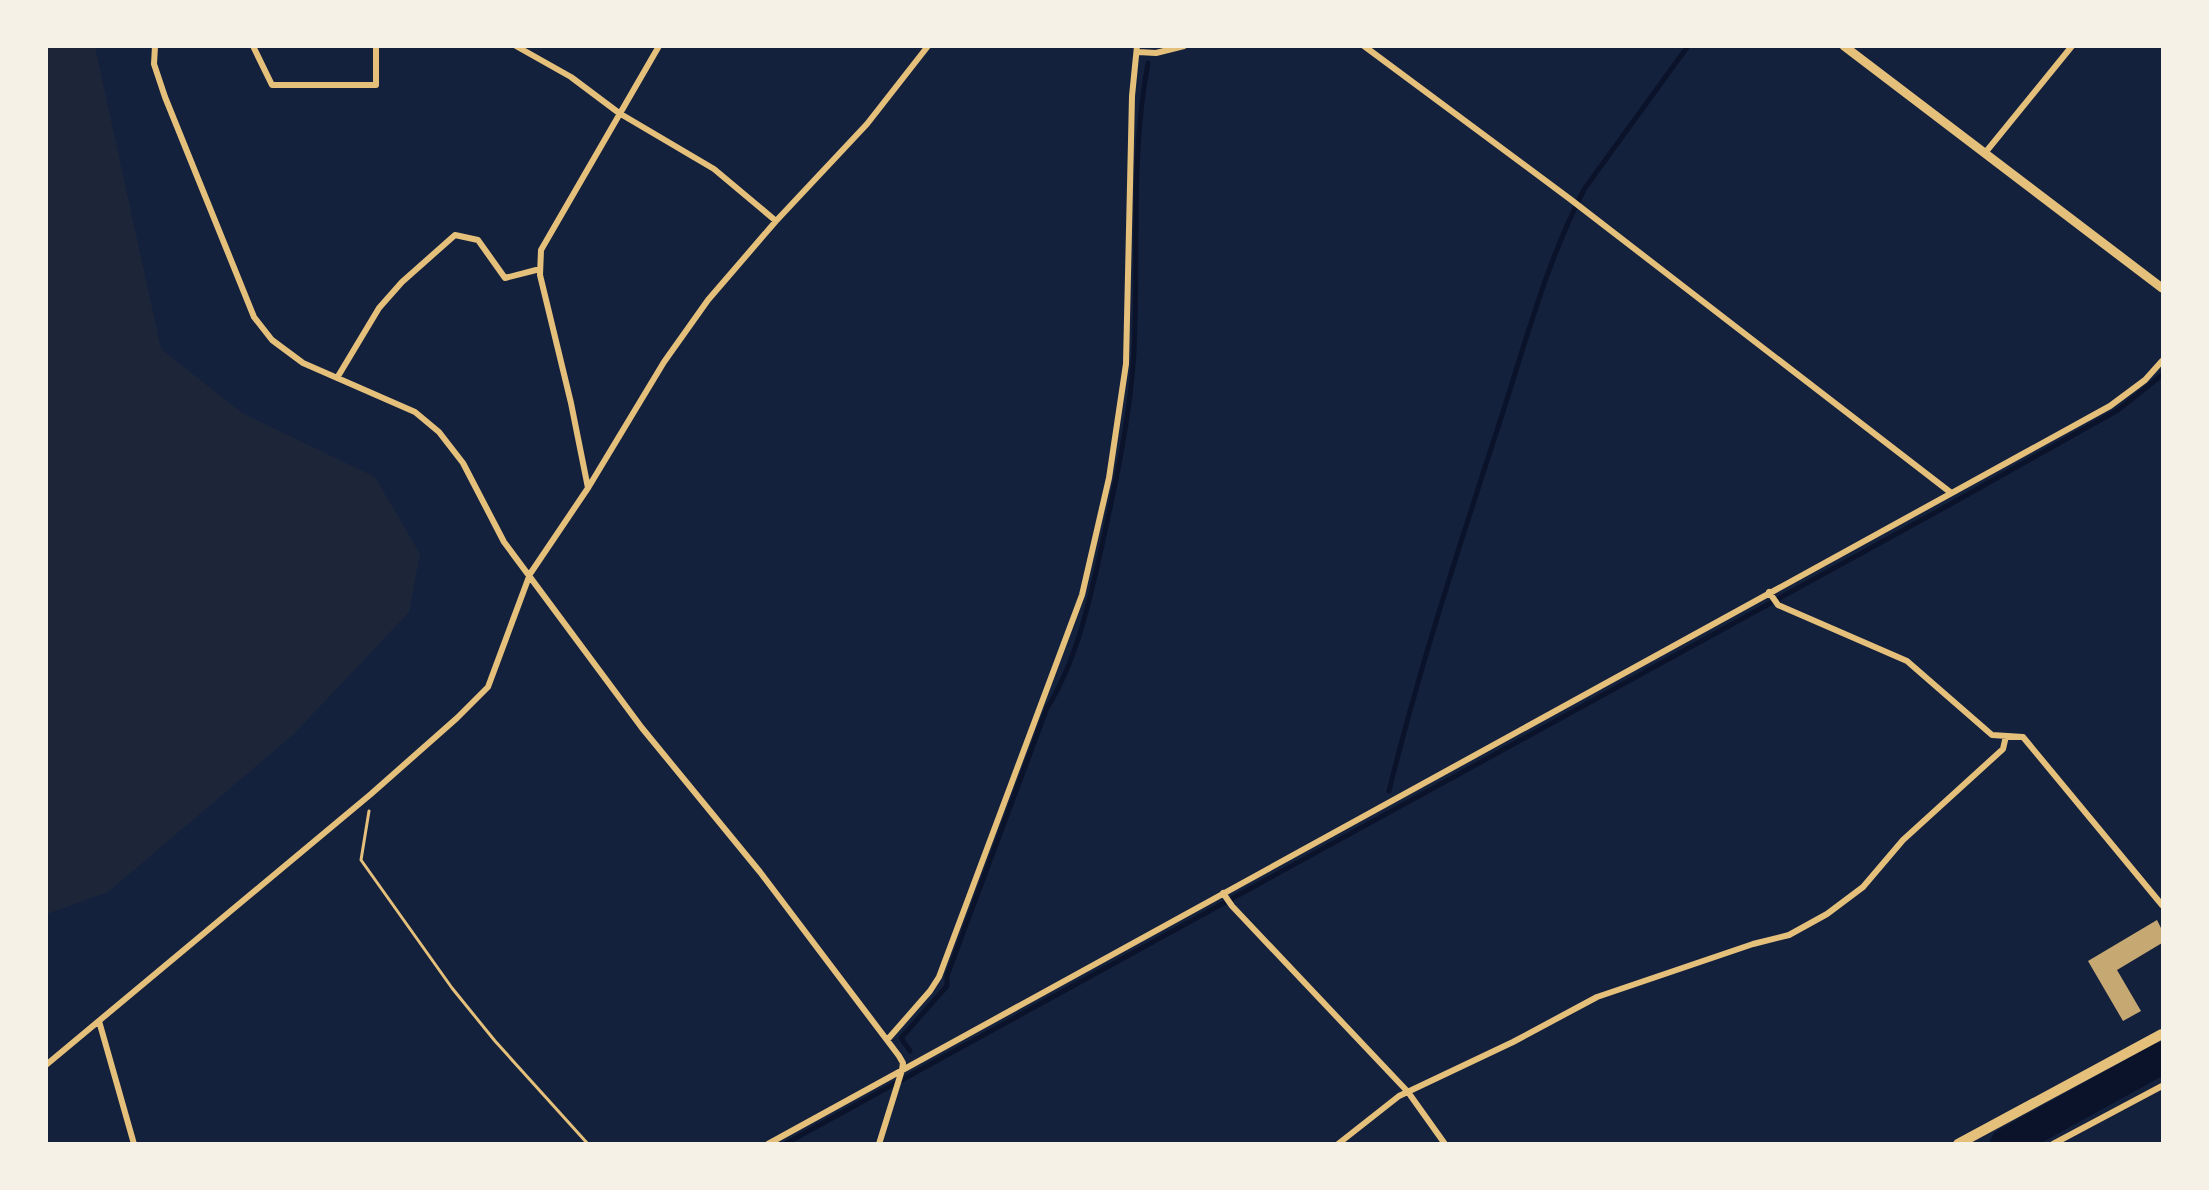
<svg xmlns="http://www.w3.org/2000/svg" width="2209" height="1190" viewBox="0 0 2209 1190" font-family="'Fira Sans',sans-serif">
<style>
.green{fill:#1d2539}
.lines{fill:none;stroke-linecap:round;stroke-linejoin:round}
.stream{stroke:#0b132b;stroke-width:5}
.river{stroke:#0b132b;stroke-width:32}
.building{fill:#c6a872}
.path{stroke:#e5c07b;stroke-width:3}
.minor{stroke:#e5c07b;stroke-width:6}
.tertiary{stroke:#e5c07b;stroke-width:9}
.secondary{stroke:#e5c07b;stroke-width:10}
</style>
<rect width="100%" height="100%" fill="#14213d"/>
<!-- green -->
<path class="green" d="M 46,47 L 95,47 L 161,349 L 242,413 L 375,477 L 420,554 L 409,612 L 295,733 L 108,892 L 47,914 Z"/>
<g class="lines">
<!-- stream -->
<path class="stream" d="M 1389,791 C 1420,665 1461,541 1501,418 C 1526,341 1547,260 1585,188 L 1688,46
M 910,1051 L 901,1038 L 947,986 L 947,976 L 1047,708 C 1076,662 1089,603 1101,550 C 1115,486 1130,419 1134,353 C 1139,256 1130,158 1148,63
M 785,1144 L 1949,505 L 2118,410 L 2162,375"/>
<!-- river -->
<path class="river" d="M 2006,1144 L 2162,1058"/>
</g>
<!-- building -->
<path class="building" d="M 2157,920 L 2162,930 L 2162,943 L 2117,970 L 2141,1011 L 2123,1021 L 2088,961 Z"/>
<g class="lines">
<!-- path -->
<path class="path" d="M 369,811 L 361,860 L 452,988 L 495,1041 L 588,1144"/>
<!-- minor -->
<path class="minor" d="M 155,46 L 154,64 L 165,97 L 254,317 L 272,340 L 303,363 L 415,412 L 439,432 L 463,463 L 504,542 L 642,728 L 760,872 L 899,1056 L 903,1063 L 902,1070 L 879,1144
M 253,46 L 272,85 L 376,85 L 376,46
M 516,46 L 571,77 L 619,113 L 714,169 L 776,221
M 1364,46 L 1570,199 L 1950,492
M 1138,52 L 1156,53 L 1184,46
M 1985,153 L 2072,46
M 337,378 L 379,308 L 402,282 L 455,235 L 478,240 L 505,278 L 540,269
M 588,488 L 571,403 L 540,275 L 541,250 L 659,46
M 1769,592 L 1778,605 L 1907,661 L 1992,735 L 2023,737 L 2162,905
M 1223,893 L 1232,906 L 1408,1092 L 1445,1144
M 99,1021 L 134,1144
M 888,1039 L 930,991 L 939,977 L 1082,595 L 1109,478 L 1126,364 L 1132,96 L 1137,46
M 46,1065 L 371,794 L 457,718 L 488,687 L 530,574 L 588,488 L 664,362 L 708,300 L 776,221 L 867,124 L 928,46
M 768,1144 L 2110,406 L 2145,380 L 2162,361
M 1338,1144 L 1399,1096 L 1513,1042 L 1597,997 L 1753,944 L 1789,935 L 1827,914 L 1863,887 L 1903,840 L 2003,749 L 2006,736
M 2053,1144 L 2162,1086"/>
<!-- tertiary -->
<path class="tertiary" d="M 1844,46 L 2162,288"/>
<!-- secondary -->
<path class="secondary" d="M 1958,1144 L 2162,1034"/>
</g>
<!-- border -->
<rect width="2209" height="1190" fill="none" stroke="#f6f1e7" stroke-width="96"/>
</svg>
